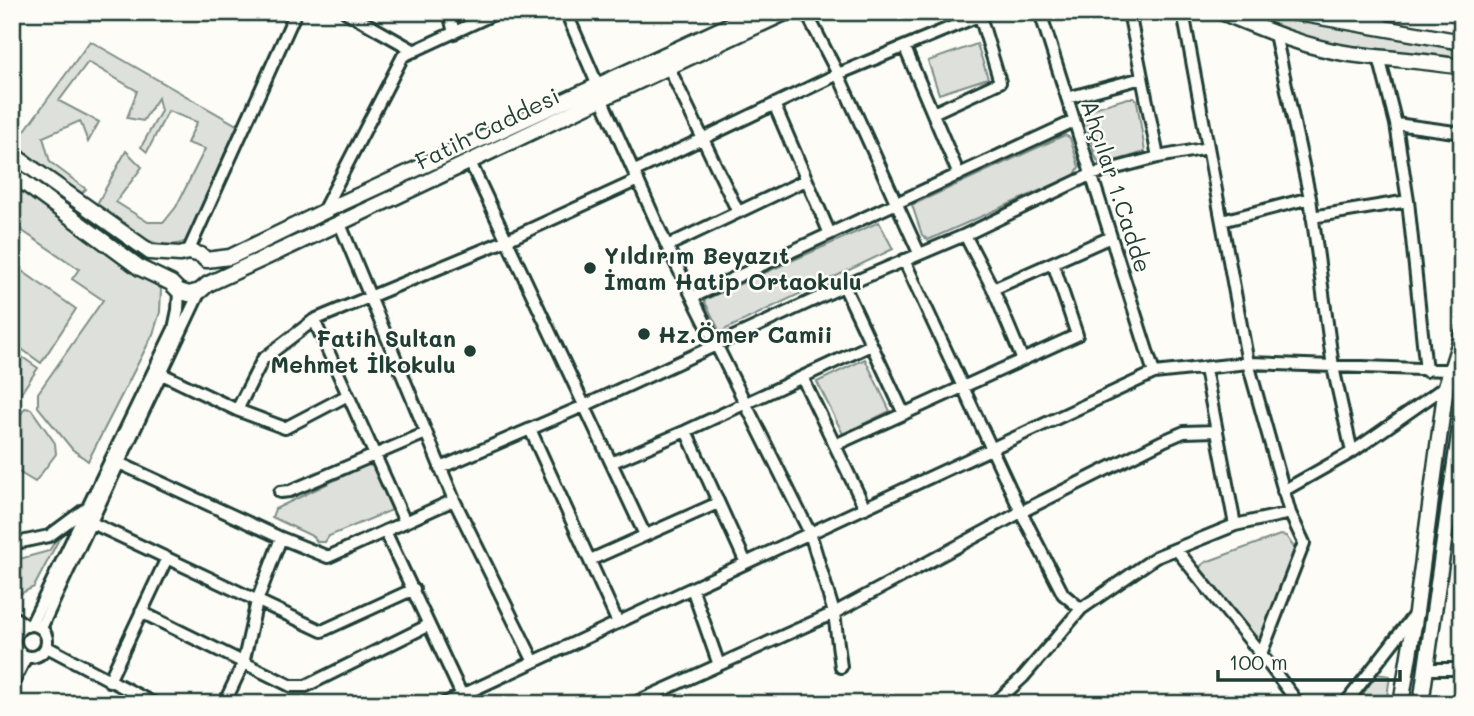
<svg xmlns="http://www.w3.org/2000/svg" width="1474" height="716" viewBox="0 0 1474 716" font-family="Mali,sans-serif">
<style>
.green{fill:#dde0db;stroke:#7e8e88;stroke-width:2}
.lines{fill:none;stroke-linecap:round;stroke-linejoin:round}
.street-casing{stroke:#1f3d34;stroke-width:16}
.secondary-casing{stroke:#1f3d34;stroke-width:19}
.street{stroke:#fdfcf7;stroke-width:10}
.secondary{stroke:#fdfcf7;stroke-width:14}
.poi-dot{fill:#1f3d34;stroke:#fdfcf7;stroke-width:2.5}
.labels{text-anchor:middle;dominant-baseline:central;stroke-width:5;stroke-linejoin:round;paint-order:stroke}
.street-label{font-size:23px;fill:#1f3d34;stroke:#fdfcf7}
.poi-label{font-size:23px;font-weight:bold;fill:#1f3d34;stroke:#fdfcf7;text-anchor:start}
</style>
<rect width="100%" height="100%" fill="#fdfcf7"/>
<filter id="ink" filterUnits="userSpaceOnUse"><feTurbulence type="fractalNoise" baseFrequency=".0143" numOctaves="2"/><feDisplacementMap in="SourceGraphic" scale="14" xChannelSelector="R" yChannelSelector="G"/><feConvolveMatrix kernelMatrix="1 2 1 2 8 2 1 2 1" color-interpolation-filters="sRGB"/></filter>
<g filter="url(#ink)">
<!-- green -->
<path class="green" d="M 1233,12 L 1277,12 L 1300,20 L 1368,34 L 1462,41 L 1462,61 C 1424,51 1386,53 1347,48 C 1307,43 1270,27 1233,12 Z
M 90,41 L 240,127 L 190,239 C 156,258 122,225 96,206 L 126,151 L 142,167 L 116,202 L 148,222 L 164,222 L 176,207 L 205,149 L 187,143 L 197,122 L 168,111 L 147,152 L 141,147 L 161,111 L 158,98 L 143,121 L 127,118 L 137,91 L 88,62 L 59,101 L 99,122 L 88,142 L 80,121 L 43,137 L 50,162 L 86,189 L 80,195 L 15,144 Z
M 977,44 L 988,78 L 939,94 L 928,61 Z
M 1128,98 L 1134,98 L 1137,101 L 1145,152 L 1104,164 L 1099,163 L 1095,156 L 1084,116 L 1087,110 Z
M 1065,135 L 1070,138 L 1079,167 L 1075,175 L 928,240 L 922,235 L 912,205 Z
M 12,184 L 147,277 L 161,289 L 160,312 L 153,334 L 88,461 L 72,449 L 38,407 L 38,393 L 103,300 L 72,279 L 79,269 L 12,224 Z
M 879,222 L 893,249 L 720,332 L 704,300 Z
M 12,264 L 76,309 L 41,363 L 12,342 Z
M 12,350 L 38,368 L 12,406 Z
M 865,359 L 890,411 L 843,434 L 817,382 Z
M 25,408 L 31,409 L 55,443 L 56,454 L 35,482 L 12,468 L 12,427 Z
M 366,465 L 373,466 L 392,510 L 329,536 L 325,542 L 317,542 L 314,537 L 272,517 L 275,509 Z
M 1280,535 L 1286,536 L 1295,549 L 1259,642 L 1198,568 L 1206,562 Z
M 59,539 L 34,587 L 12,598 L 12,591 C 21,587 22,577 12,572 L 12,561 L 49,551 L 55,541 Z
M 1377,674 L 1390,676 L 1386,704 L 1356,704 Z"/>
<g class="lines">
<defs>
<path id="street" d="M 346,12 L 415,51
M 449,12 L 454,33
M 566,12 L 598,86
M 806,12 L 838,74 L 919,253
M 1040,12 L 1154,373
M 1129,12 L 1158,157
M 1183,12 L 1248,363 L 1290,513 L 1304,543 L 1261,654
M 1380,12 L 1381,28
M 1275,34 L 1310,198 L 1333,367 L 1352,452
M 905,48 L 959,175
M 1379,57 L 1396,124 L 1408,201 L 1426,371
M 668,66 L 738,212
M 601,98 L 667,246 L 810,533 L 834,613 L 841,667
M 1067,98 L 1142,78
M 774,104 L 830,234
M 933,113 L 1000,82 L 980,16
M 1396,124 L 1462,133
M 470,162 L 645,535
M 635,171 L 838,74 L 988,12
M 322,213 L 403,56 L 498,12
M 1312,217 L 1408,201
M 1222,221 L 1310,198
M 340,224 L 454,500 L 533,660
M 965,235 L 993,289 L 1022,358
M 667,246 L 806,180
M 188,252 L 296,12
M 904,260 L 1021,512 L 1063,594 L 1081,609
M 844,286 L 904,414
M 993,289 L 1111,237
M 693,297 L 1074,121
M 314,320 L 348,395
M 1205,369 L 1235,525
M 162,374 L 237,410 L 263,359 L 314,320 L 507,240 L 638,180
M 802,377 L 865,508
M 237,410 L 285,428 L 348,395 L 405,522
M 530,429 L 618,623
M 686,431 L 746,563
M 835,445 L 1077,335 L 1053,263
M 613,462 L 686,431 L 871,345
M 119,463 L 281,538 L 328,557 L 454,500
M 440,468 L 586,405 L 844,286 L 965,235 L 1090,175 L 1158,157 L 1208,148
M 1283,491 L 1352,452 L 1446,386
M 280,492 L 290,491 L 426,433
M 90,522 L 322,631 L 414,589
M 385,531 L 466,704
M 12,544 L 49,536 L 84,510
M 1176,549 L 1261,654 L 1299,704
M 590,560 L 718,503
M 692,588 L 719,665
M 141,612 L 291,686 L 306,686 L 429,625
M 12,616 L 27,626
M15 641a16 16 0 1 1 32 0a16 16 0 1 1-32 0Z
M 31,625 L 174,329 L 178,310 L 179,291
M 41,628 L 200,291
M 47,647 L 155,704
M 1426,669 L 1462,669
M 109,681 L 167,558
M 12,685 L 26,657
M 224,704 L 243,664 L 257,601 L 281,538
M 443,704 L 1154,373 L 1248,363 L 1449,370
M 632,704 L 834,613 L 1021,512 L 1163,441 L 1184,432 L 1216,431
M 994,704 L 1023,677 L 1081,609 L 1156,557 L 1235,525 L 1290,513
M 1345,704 L 1415,614"/>
<path id="secondary" d="M 1221,12 C 1261,28 1301,46 1344,53 C 1383,59 1422,60 1462,67
M 1292,12 L 1462,42
M 12,154 L 150,252 L 180,254 L 188,252 L 201,255 L 206,260 L 230,257 L 329,209 L 758,12
M 12,174 L 140,268 L 171,283 L 179,291 L 189,294 L 200,291 L 208,284 C 402,196 593,101 787,12
M 1401,704 L 1416,612 L 1446,386 L 1462,335
M 1421,704 L 1462,414"/>
</defs>
<!-- street casing -->
<use href="#street" class="street-casing"/>
<!-- secondary casing -->
<use href="#secondary" class="secondary-casing"/>
<!-- street -->
<use href="#street" class="street"/>
<!-- secondary -->
<use href="#secondary" class="secondary"/>
</g>
</g>
<!-- markers -->
<g class="poi-dot">
<circle cx="590" cy="268" r="7"/>
<circle cx="644" cy="334" r="7"/>
<circle cx="470" cy="351" r="7"/>
</g>
<g class="labels">
<!-- street labels -->
<g class="street-label">
<text transform="translate(487 128) rotate(-26)">Fatih Caddesi</text>
<text transform="translate(1117 186) rotate(72)">Ahçılar 1.Cadde</text>
</g>
<!-- poi labels -->
<g class="poi-label">
<text x="604" y="255">Yıldırım Beyazıt<tspan x="604" dy="26">İmam Hatip Ortaokulu</tspan></text>
<text x="658" y="334">Hz.Ömer Camii</text>
<text x="456" y="338" text-anchor="end">Fatih Sultan<tspan x="456" dy="26">Mehmet İlkokulu</tspan></text>
</g>
</g>
<!-- margin -->
<rect width="1474" height="716" fill="none" stroke="#fdfcf7" stroke-width="42"/>
<rect x="21" y="21" width="1432" height="674" fill="none" stroke="#1f3d34" stroke-width="2.5" filter="url(#ink)"/>
<!-- scale -->
<path d="M1218 670v10h182v-10" fill="none" stroke="#1f3d34" stroke-width="3.5"/>
<text x="1229" y="670" font-size="21" fill="#1f3d34" stroke="#fdfcf7" stroke-width="5" paint-order="stroke">100 m</text>
</svg>
